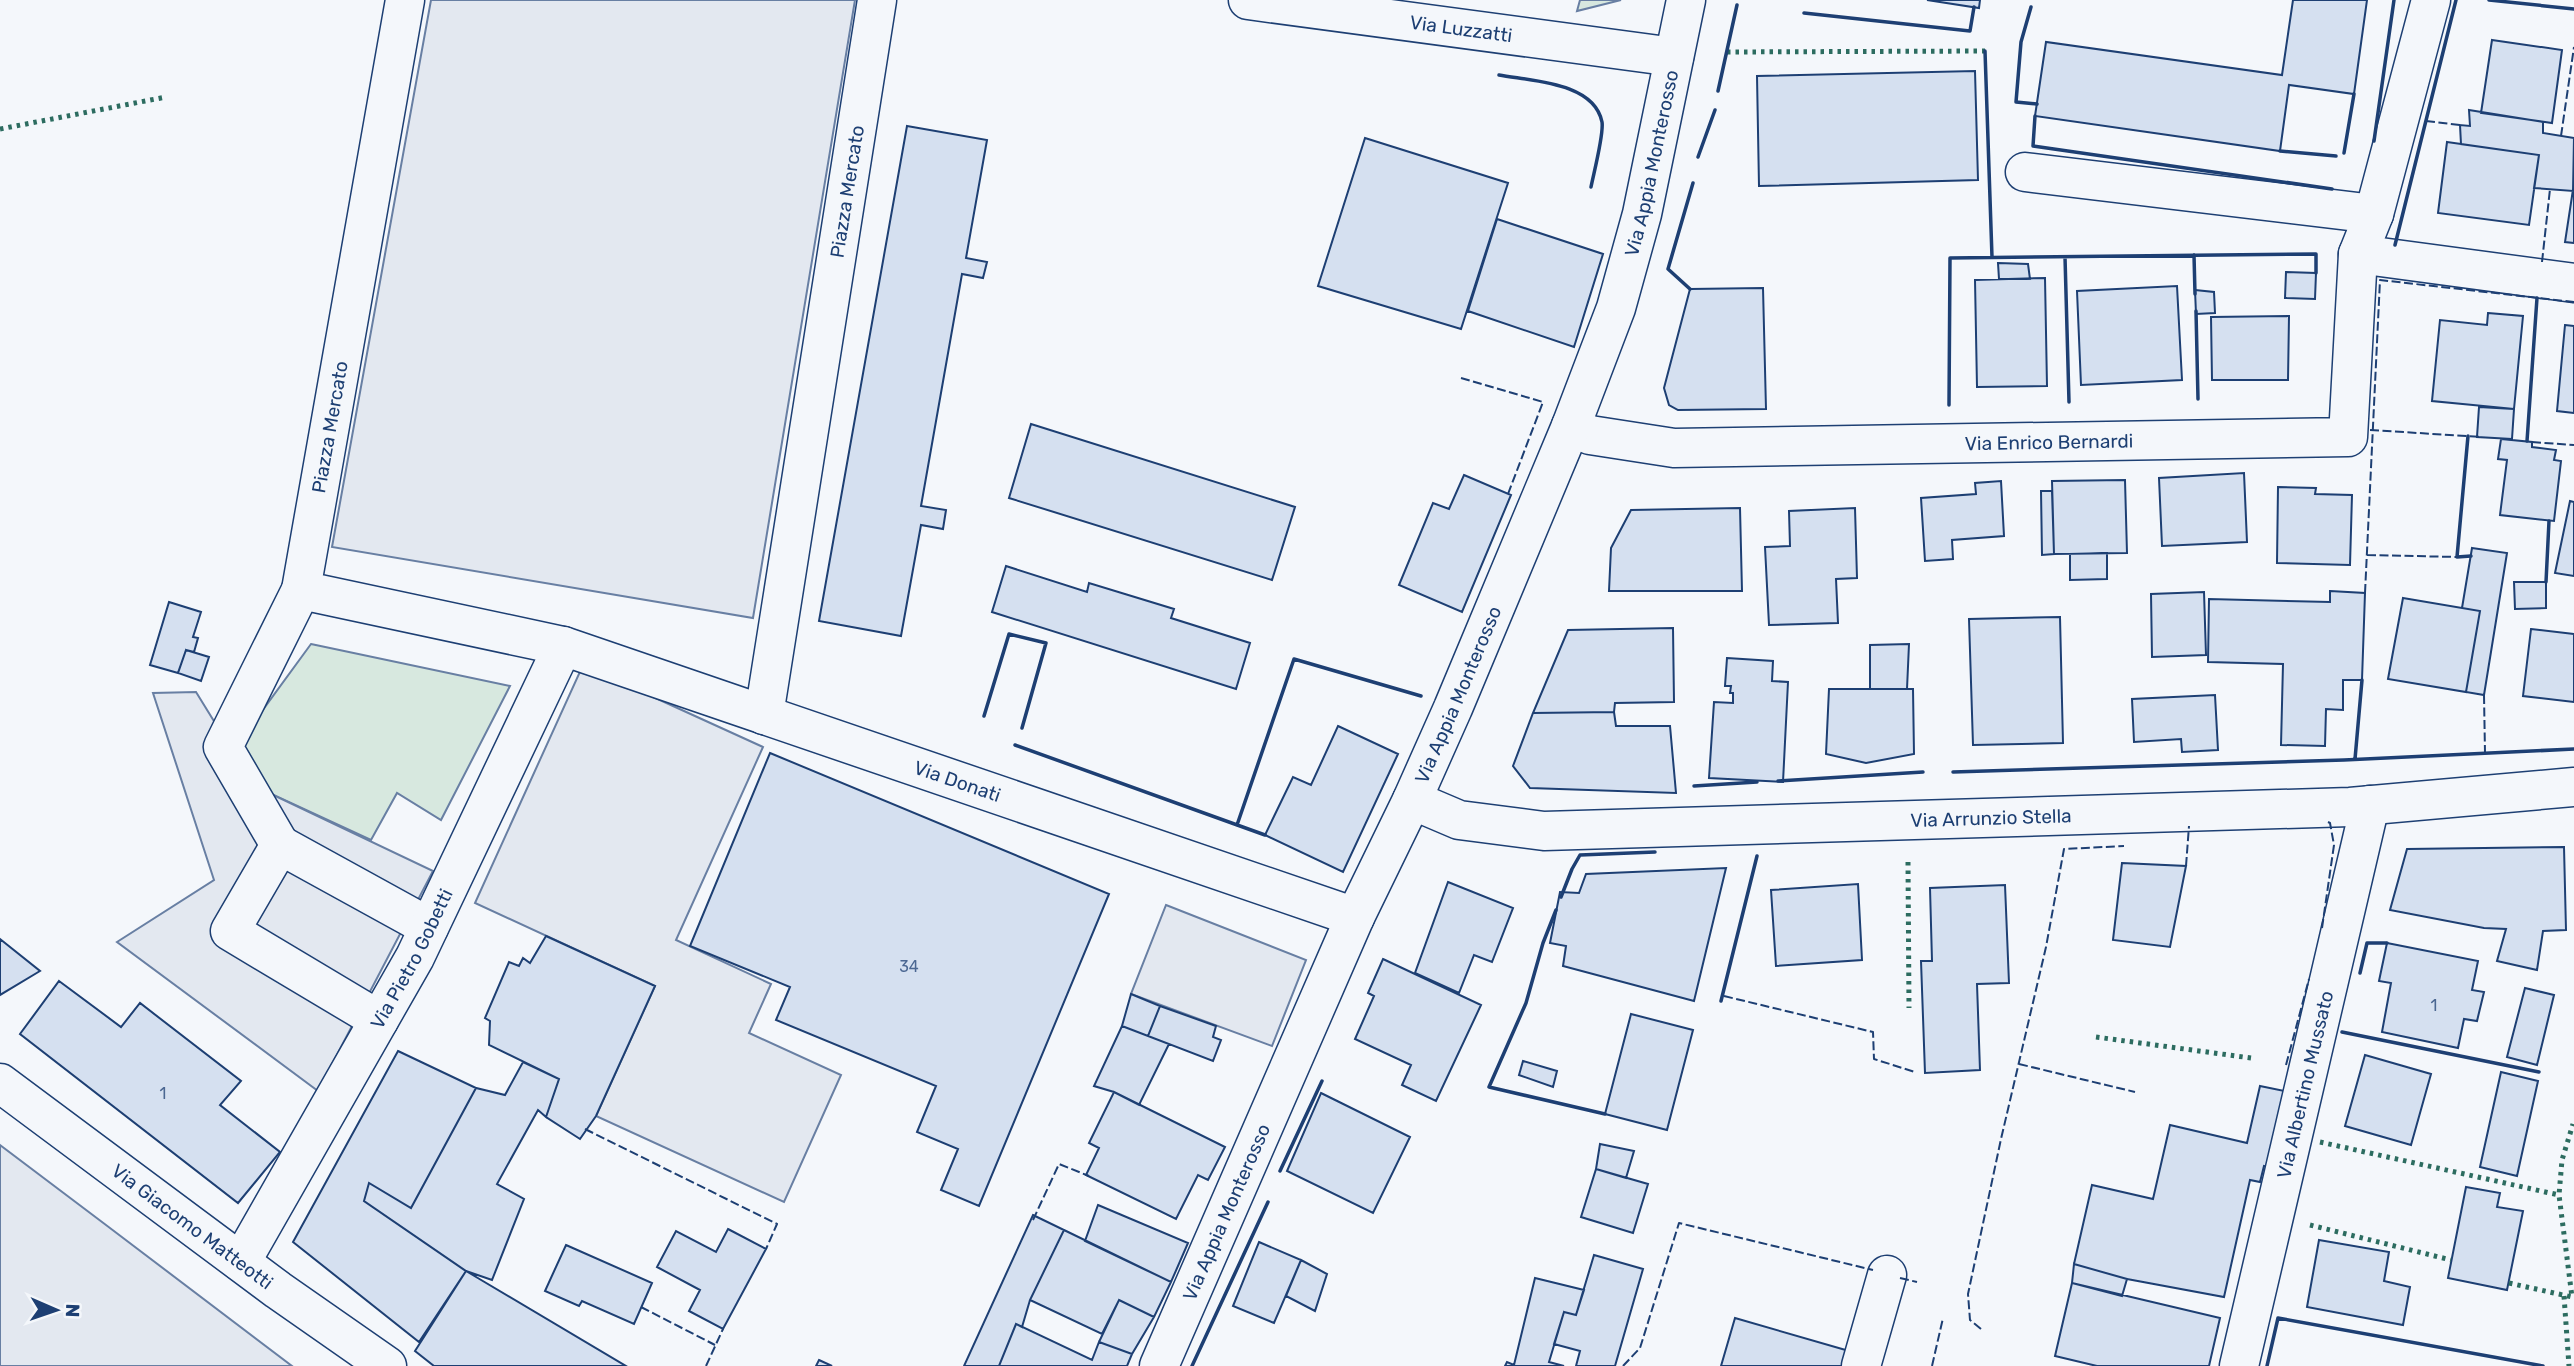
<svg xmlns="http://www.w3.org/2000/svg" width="2574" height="1366" viewBox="0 0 2574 1366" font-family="Rubik,sans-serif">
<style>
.green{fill:#d7e8df;stroke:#687fa3;stroke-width:2}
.parking{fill:#e3e8f0;stroke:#687fa3;stroke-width:2}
.building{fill:#d5e0f0;stroke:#1d3f73;stroke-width:2}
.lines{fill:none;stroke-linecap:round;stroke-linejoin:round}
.minor-casing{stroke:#1d3f73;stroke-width:41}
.minor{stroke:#f4f7fb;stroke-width:38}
.hedge{stroke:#2c6c60;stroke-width:5;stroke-dasharray:3.5 5;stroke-linecap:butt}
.fence{stroke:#1d3f73;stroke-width:2;stroke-dasharray:9 3.5;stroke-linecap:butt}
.wall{stroke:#1d3f73;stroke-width:3.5}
.labels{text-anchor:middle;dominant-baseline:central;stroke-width:5;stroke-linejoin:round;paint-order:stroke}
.number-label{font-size:16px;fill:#4b6792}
.street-label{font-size:19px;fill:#1d3f73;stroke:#f4f7fb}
</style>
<rect width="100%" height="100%" fill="#f4f7fb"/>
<!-- green -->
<path class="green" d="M 1580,0 L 1621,0 L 1577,11 Z
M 311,644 L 510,686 L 441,820 L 397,793 L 371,840 L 254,786 L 235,748 Z"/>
<!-- parking -->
<path class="parking" d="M 431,0 L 855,0 L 753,618 L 332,547 Z
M 583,665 L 763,747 L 676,940 L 771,984 L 749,1033 L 841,1075 L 784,1202 L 596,1116 L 655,986 L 475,903 Z
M 196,692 L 254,786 L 433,871 L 318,1091 L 117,942 L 214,880 L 153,693 Z
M 1166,905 L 1306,960 L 1272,1046 L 1131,994 Z
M 0,1145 L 106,1225 L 292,1366 L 0,1366 Z"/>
<!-- building -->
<path class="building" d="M 1927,0 L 1980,0 L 1979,8 Z
M 2293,0 L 2367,0 L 2354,94 L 2289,85 L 2280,151 L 2035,116 L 2046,42 L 2282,75 Z
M 2492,40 L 2562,50 L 2552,123 L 2481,113 Z
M 1975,71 L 1978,180 L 1759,186 L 1757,76 Z
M 2469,110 L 2543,122 L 2543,133 L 2574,138 L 2573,191 L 2534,188 L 2539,155 L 2461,144 L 2460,125 L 2470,126 Z
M 907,126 L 987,140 L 966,258 L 987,262 L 983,278 L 962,274 L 921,506 L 946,510 L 943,529 L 921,525 L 901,636 L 819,621 Z
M 1365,138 L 1508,183 L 1461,329 L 1318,286 Z
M 2447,142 L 2539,155 L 2529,225 L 2438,213 Z
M 2574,183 L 2574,243 L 2565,242 Z
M 1497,219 L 1603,254 L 1574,347 L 1468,311 Z
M 1998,263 L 2028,264 L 2030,279 L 1999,279 Z
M 2286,272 L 2316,273 L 2315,299 L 2285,298 Z
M 2045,278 L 2047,386 L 1977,387 L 1975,280 Z
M 2177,286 L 2182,380 L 2081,385 L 2077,291 Z
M 1763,288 L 1766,409 L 1678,410 L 1669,405 L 1664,388 L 1690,289 Z
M 2195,290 L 2214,292 L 2215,313 L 2196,314 Z
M 2488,313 L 2523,316 L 2514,409 L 2432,401 L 2440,320 L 2487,325 Z
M 2289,316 L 2288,380 L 2212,380 L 2211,317 Z
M 2565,325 L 2574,326 L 2574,413 L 2557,411 Z
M 2479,407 L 2514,409 L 2512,439 L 2477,437 Z
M 1031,424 L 1295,507 L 1272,580 L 1009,498 Z
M 2501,439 L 2532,442 L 2532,447 L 2556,450 L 2554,460 L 2561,461 L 2554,521 L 2500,515 L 2507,460 L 2498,459 Z
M 2244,473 L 2247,542 L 2162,546 L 2159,478 Z
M 1464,475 L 1511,495 L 1462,612 L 1399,585 L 1433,503 L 1449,509 Z
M 2125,480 L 2127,553 L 2054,554 L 2052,481 Z
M 2001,481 L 2004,536 L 1952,540 L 1953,559 L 1925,561 L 1921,498 L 1976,494 L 1975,483 Z
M 2278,487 L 2316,488 L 2315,494 L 2352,495 L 2350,565 L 2277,563 Z
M 2041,491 L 2052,491 L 2054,554 L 2042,555 Z
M 2570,501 L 2574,502 L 2574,576 L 2555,573 Z
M 1740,508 L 1742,591 L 1609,591 L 1611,548 L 1631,510 Z
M 1855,508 L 1857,578 L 1836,579 L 1838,623 L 1769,625 L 1765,547 L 1790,546 L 1789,511 Z
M 2472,548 L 2507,553 L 2484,695 L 2466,692 L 2480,611 L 2462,608 Z
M 2107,553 L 2107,579 L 2070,580 L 2070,554 Z
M 1006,566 L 1087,592 L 1089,583 L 1174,609 L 1171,618 L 1250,643 L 1236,689 L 992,612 Z
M 2514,582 L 2546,582 L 2546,608 L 2515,609 Z
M 2330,591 L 2365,593 L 2362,680 L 2343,680 L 2343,710 L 2326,709 L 2325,746 L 2281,745 L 2283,664 L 2208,662 L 2209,599 L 2330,602 Z
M 2204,592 L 2206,655 L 2152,657 L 2151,594 Z
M 2403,598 L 2480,611 L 2466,692 L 2388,679 Z
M 169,602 L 201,612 L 193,637 L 198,638 L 194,652 L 186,650 L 178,673 L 150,665 Z
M 2060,617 L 2063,743 L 1973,745 L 1969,619 Z
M 1673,628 L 1674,702 L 1615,703 L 1614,712 L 1533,713 L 1568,630 Z
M 2531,629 L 2574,634 L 2574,702 L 2523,696 Z
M 1909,644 L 1907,689 L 1870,689 L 1870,645 Z
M 186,650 L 209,657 L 201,681 L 178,673 Z
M 1727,658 L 1773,661 L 1772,681 L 1788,682 L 1783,782 L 1709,778 L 1714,702 L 1733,703 L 1733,693 L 1730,693 L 1731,686 L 1725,686 Z
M 1829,689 L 1913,689 L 1914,754 L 1866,763 L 1826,754 Z
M 2215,695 L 2218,750 L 2182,752 L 2181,739 L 2134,742 L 2132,699 Z
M 1614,712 L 1616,726 L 1670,726 L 1676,793 L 1530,788 L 1513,766 L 1533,713 Z
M 1338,726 L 1398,754 L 1343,872 L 1265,835 L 1293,777 L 1311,785 Z
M 770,753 L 1109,894 L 979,1206 L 941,1190 L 958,1149 L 917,1132 L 936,1086 L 776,1020 L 790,987 L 690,946 Z
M 2564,847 L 2566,930 L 2543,931 L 2537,970 L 2497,961 L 2506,929 L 2484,928 L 2390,910 L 2407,849 Z
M 2122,863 L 2186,866 L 2170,947 L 2113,940 Z
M 1726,868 L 1694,1001 L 1563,966 L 1566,946 L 1550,943 L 1560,892 L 1579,893 L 1586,874 Z
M 1448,882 L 1513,908 L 1492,962 L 1474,955 L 1459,993 L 1415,973 Z
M 1858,884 L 1862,960 L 1776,966 L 1771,890 Z
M 2005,885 L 2009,983 L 1977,984 L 1980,1070 L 1925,1073 L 1921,961 L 1932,961 L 1930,888 Z
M 546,936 L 655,986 L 596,1116 L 580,1139 L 546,1117 L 559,1079 L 489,1045 L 490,1021 L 485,1018 L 509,962 L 519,966 L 523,958 L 530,963 Z
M 0,939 L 40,971 L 0,995 Z
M 2387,943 L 2478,961 L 2472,990 L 2484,992 L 2477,1021 L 2464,1019 L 2458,1048 L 2382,1032 L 2391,983 L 2379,981 Z
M 1383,959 L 1481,1005 L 1436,1101 L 1402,1085 L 1411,1065 L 1355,1039 L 1374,996 L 1368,993 Z
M 59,981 L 121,1027 L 140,1003 L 241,1081 L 220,1105 L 280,1152 L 238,1203 L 20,1034 Z
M 2525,988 L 2554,995 L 2537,1065 L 2507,1057 Z
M 1131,994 L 1160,1006 L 1148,1036 L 1122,1026 Z
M 1160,1006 L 1216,1026 L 1213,1037 L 1221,1040 L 1213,1061 L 1148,1036 Z
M 1631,1014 L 1693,1030 L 1667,1130 L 1605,1114 Z
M 1122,1026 L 1169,1044 L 1139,1105 L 1114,1092 L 1094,1086 Z
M 398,1051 L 476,1088 L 411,1208 L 369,1183 L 364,1201 L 466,1271 L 419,1342 L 293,1242 Z
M 2365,1055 L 2431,1074 L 2411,1145 L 2345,1126 Z
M 1523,1061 L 1557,1071 L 1553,1087 L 1519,1075 Z
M 523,1062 L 559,1079 L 546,1117 L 538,1110 L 497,1184 L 524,1199 L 492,1280 L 466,1271 L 364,1201 L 369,1183 L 411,1208 L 476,1088 L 505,1095 Z
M 2501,1072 L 2538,1081 L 2517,1176 L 2480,1167 Z
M 2260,1086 L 2294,1093 L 2278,1169 L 2264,1166 L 2260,1182 L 2250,1180 L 2224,1297 L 2127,1279 L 2074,1264 L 2092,1185 L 2153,1199 L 2170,1125 L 2247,1143 Z
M 1114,1092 L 1225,1147 L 1208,1180 L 1198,1175 L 1176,1219 L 1086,1175 L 1099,1148 L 1089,1143 Z
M 1321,1093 L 1410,1137 L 1373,1213 L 1287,1171 Z
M 1600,1144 L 1634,1151 L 1626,1178 L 1596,1169 Z
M 1596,1169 L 1648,1184 L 1633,1233 L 1581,1217 Z
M 2466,1187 L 2500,1193 L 2497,1207 L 2523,1211 L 2507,1290 L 2448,1278 Z
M 1098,1205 L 1188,1243 L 1171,1282 L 1085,1241 Z
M 1033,1215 L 1064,1230 L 1030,1300 L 1022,1327 L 1016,1324 L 999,1366 L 964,1366 Z
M 728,1229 L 766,1249 L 723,1329 L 689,1311 L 700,1290 L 657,1267 L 676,1231 L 716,1252 Z
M 1064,1230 L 1171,1282 L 1154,1317 L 1119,1300 L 1102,1334 L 1030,1300 Z
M 2319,1240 L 2389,1252 L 2384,1281 L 2410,1287 L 2403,1325 L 2307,1307 Z
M 1259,1242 L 1301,1260 L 1274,1323 L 1233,1306 Z
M 566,1245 L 652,1283 L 634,1324 L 582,1301 L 579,1306 L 545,1291 Z
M 1594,1255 L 1643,1269 L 1615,1366 L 1576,1366 L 1580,1351 L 1554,1344 L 1564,1312 L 1576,1315 Z
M 1301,1260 L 1327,1274 L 1315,1311 L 1286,1296 Z
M 2074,1264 L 2127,1279 L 2122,1296 L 2072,1283 Z
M 466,1271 L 626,1366 L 434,1366 L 415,1351 Z
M 1535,1278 L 1584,1290 L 1576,1315 L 1564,1312 L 1549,1362 L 1564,1366 L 1505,1366 L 1507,1362 L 1514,1365 Z
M 2072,1283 L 2220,1318 L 2209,1366 L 2097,1366 L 2055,1356 Z
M 1119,1300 L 1154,1317 L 1132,1354 L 1099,1342 Z
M 1735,1318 L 1856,1353 L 1853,1366 L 1721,1366 Z
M 1016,1324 L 1092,1360 L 1099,1342 L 1132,1354 L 1127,1366 L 999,1366 Z
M 819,1360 L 832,1366 L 816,1366 Z"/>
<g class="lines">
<defs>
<g id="minor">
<path id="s1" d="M 405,0 L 301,590 L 563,646 L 1355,917"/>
<path id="s2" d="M 1248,0 L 1674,57"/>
<path d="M 2025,172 L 2374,214"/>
<path d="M 2358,254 L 2574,283"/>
<path id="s3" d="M 1571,426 L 1590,435 L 1674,448 L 2348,437 L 2358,254 L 2374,214 L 2431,0"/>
<path id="s4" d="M 764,715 L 877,0"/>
<path id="s5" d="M 1412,800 L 1459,820 L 1544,831 L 2350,807 L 2574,787"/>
<path d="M 280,845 L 223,747 L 301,590"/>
<path d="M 379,1020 L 230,931 L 280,845 L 429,927"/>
<path id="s6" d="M 0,1083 L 278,1290 L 387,1366"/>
<path id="s7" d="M 241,1262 L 415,957 L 563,646"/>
<path id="s8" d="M 1159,1366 L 1355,917 L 1412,800 L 1453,708 L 1571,426 L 1616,308 L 1642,214 L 1686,0"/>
<path d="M 1861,1366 L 1887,1275"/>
<path id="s9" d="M 2239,1366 L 2370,805"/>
</g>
</defs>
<!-- minor casing -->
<use href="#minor" class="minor-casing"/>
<!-- minor -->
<use href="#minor" class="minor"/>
<!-- hedge -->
<path class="hedge" d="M 1727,52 L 1985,51
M 0,129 L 166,97
M 1908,862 L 1909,1008
M 2096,1037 L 2251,1058
M 2320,1142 L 2559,1195
M 2310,1225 L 2451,1260
M 2509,1283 L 2572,1297 L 2559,1195 L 2562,1160 L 2573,1124
M 2564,1296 L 2569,1366"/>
<!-- fence -->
<path class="fence" d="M 2426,121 L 2460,125
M 2561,136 L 2574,47
M 2542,262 L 2550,189
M 1461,378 L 1543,402 L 1508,494
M 2370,430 L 2482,437
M 2532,442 L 2574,445
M 2367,555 L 2457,557
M 2365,593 L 2380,280 L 2574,302
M 2484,695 L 2485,753
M 2186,866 L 2189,826
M 2322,928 L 2334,845 L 2330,823 L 2328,822
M 1724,996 L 1873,1032 L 1874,1059 L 1915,1072
M 2019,1064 L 2135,1092
M 2286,1065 L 2309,979
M 585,1129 L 777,1224 L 766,1249
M 1033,1220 L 1059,1164 L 1089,1176
M 1900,1278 L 1917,1282
M 641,1307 L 715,1345
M 1981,1329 L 1970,1320 L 1968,1294 L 2001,1139 L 2046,947 L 2064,849 L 2124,846
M 706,1366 L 723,1329
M 1623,1366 L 1640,1348 L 1679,1223 L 1873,1270
M 1932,1366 L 1943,1318"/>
<!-- wall -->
<path class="wall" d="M 2489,0 L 2574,9
M 2031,7 L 2021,42 L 2016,102 L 2037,104
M 1804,13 L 1970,31 L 1974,7
M 1985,51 L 1992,257
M 1499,75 C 1531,81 1594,82 1602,122 C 1604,134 1594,172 1591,187
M 1718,91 L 1737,5
M 2035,116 L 2033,146 L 2332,189
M 2374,141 L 2394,0
M 2280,151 L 2336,156
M 2344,153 L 2354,94
M 1698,157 L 1715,110
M 2395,245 L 2456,0
M 2194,255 L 2195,294
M 2065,257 L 2069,402
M 1690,289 L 1668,269 L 1693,183
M 2196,311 L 2198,399
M 1949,405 L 1950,258 L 2316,254 L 2316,273
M 2468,436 L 2457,557 L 2471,556
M 2527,441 L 2537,298
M 2546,582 L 2549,521
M 984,716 L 1009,634 L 1046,643 L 1022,728
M 1015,745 L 1265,835
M 2355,759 L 2362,680
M 1953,772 L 2344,760 L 2574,749
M 1778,781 L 1923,772
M 1694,786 L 1757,782
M 1237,825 L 1294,659 L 1421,696
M 1561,897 L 1572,869 L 1580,855 L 1655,852
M 1556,910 L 1543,943 L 1526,1003 L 1489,1087 L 1605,1114
M 2360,973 L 2367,943 L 2387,943
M 1721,1001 L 1757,856
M 2342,1032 L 2539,1072
M 1280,1171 L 1322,1081
M 1192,1366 L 1268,1202
M 2267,1366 L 2278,1318 L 2543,1366"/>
</g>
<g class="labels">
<!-- number labels -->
<g class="number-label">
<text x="909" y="966">34</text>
<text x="2434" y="1005">1</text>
<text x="163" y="1093">1</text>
</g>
<!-- street labels -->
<g class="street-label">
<text stroke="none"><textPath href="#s2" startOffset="215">Via Luzzatti</textPath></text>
<text stroke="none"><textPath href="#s8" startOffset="1302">Via Appia Monterosso</textPath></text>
<text stroke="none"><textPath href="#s4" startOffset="530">Piazza Mercato</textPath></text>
<text transform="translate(330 427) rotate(-80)">Piazza Mercato</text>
<text stroke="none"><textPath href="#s3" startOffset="481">Via Enrico Bernardi</textPath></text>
<text stroke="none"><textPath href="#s8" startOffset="735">Via Appia Monterosso</textPath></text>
<text stroke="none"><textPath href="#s1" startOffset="1284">Via Donati</textPath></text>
<text stroke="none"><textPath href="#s5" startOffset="584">Via Arrunzio Stella</textPath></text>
<text stroke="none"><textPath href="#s7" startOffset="348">Via Pietro Gobetti</textPath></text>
<text stroke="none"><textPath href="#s9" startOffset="289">Via Albertino Mussato</textPath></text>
<text stroke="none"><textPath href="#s8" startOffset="168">Via Appia Monterosso</textPath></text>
<text stroke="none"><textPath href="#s6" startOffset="240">Via Giacomo Matteotti</textPath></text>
</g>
</g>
<!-- north arrow -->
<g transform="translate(56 1310) rotate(92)" stroke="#f4f7fb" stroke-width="5" paint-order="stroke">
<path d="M0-5L12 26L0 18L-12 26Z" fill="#1d3f73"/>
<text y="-10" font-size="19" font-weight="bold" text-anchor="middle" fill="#1d3f73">N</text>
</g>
</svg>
